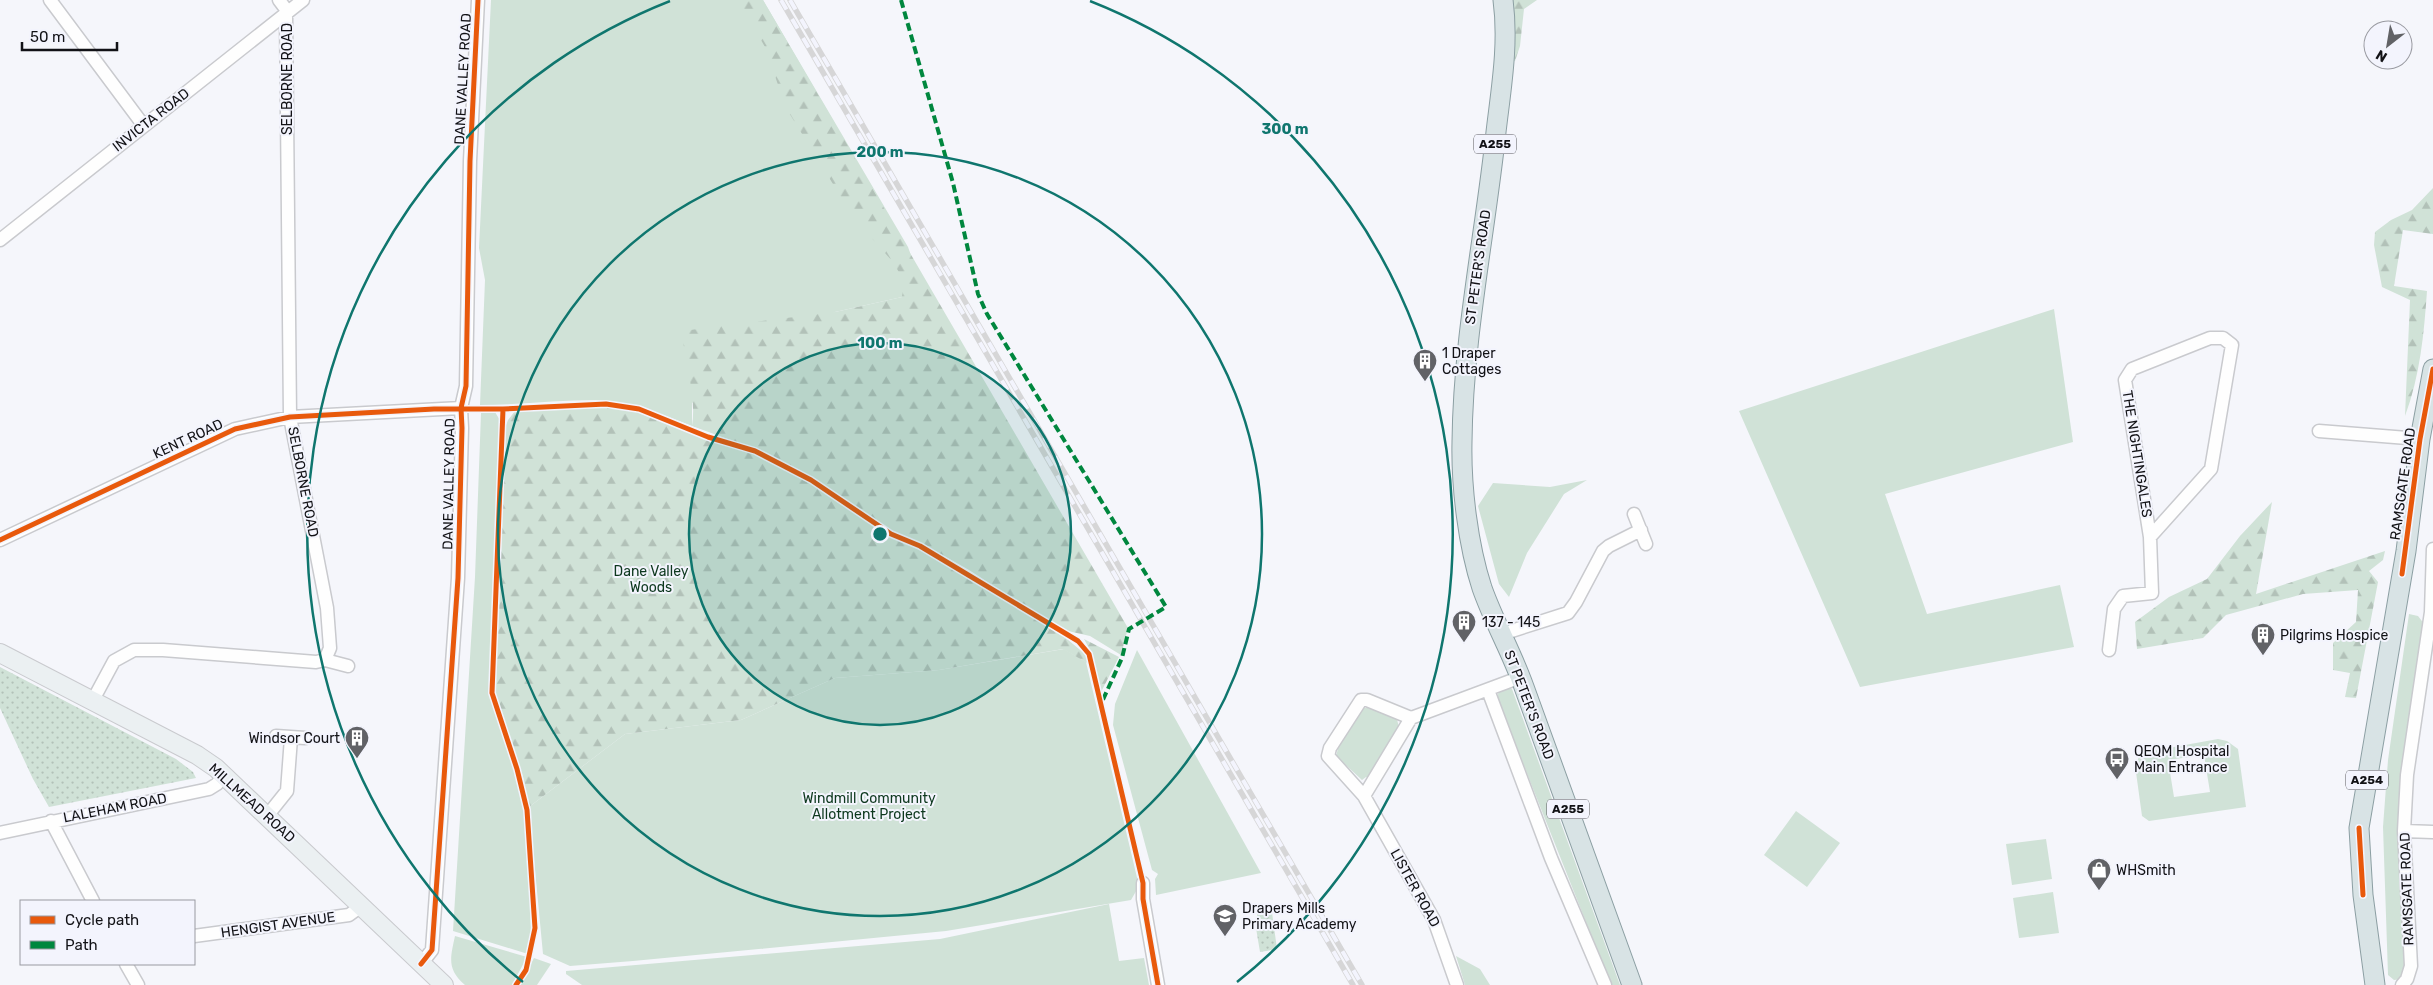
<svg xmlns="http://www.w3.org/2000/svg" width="2433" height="985" viewBox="0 0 2433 985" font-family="Rubik,sans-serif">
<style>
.green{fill:#d0e2d7;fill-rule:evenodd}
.forest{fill:url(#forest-firs)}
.park{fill:url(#park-dots)}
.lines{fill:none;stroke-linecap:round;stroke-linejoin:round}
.minor-casing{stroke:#c9cace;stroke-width:15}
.secondary-casing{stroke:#c9cace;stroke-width:20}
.primary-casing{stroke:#8c9fa3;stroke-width:21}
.minor{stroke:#fefefe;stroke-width:12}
.secondary{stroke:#ebf0f2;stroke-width:18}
.primary{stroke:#d8e3e5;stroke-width:19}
.rail-casing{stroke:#d6d6d7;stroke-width:5.5}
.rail{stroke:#f3f4fd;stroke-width:4;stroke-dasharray:11;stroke-linecap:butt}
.quiet{stroke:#00873e;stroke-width:4;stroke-dasharray:8 4;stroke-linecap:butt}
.cycleway-casing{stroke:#f3f4fd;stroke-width:8}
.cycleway{stroke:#e8590c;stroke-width:5}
.ring{fill:none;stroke:#0f766e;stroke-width:2.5}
.labels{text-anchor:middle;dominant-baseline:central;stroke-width:4;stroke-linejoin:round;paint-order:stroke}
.shield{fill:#f3f4fd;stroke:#56565b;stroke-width:1}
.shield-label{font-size:12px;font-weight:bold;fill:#121216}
.street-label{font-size:14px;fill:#121216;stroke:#f3f4fd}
.poi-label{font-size:14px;fill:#121216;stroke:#f3f4fd;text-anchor:start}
.park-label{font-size:14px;fill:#0d381e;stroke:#f3f4fd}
.centre{fill:#0f766e;stroke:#f3f4fd;stroke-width:2.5}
.ring-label{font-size:15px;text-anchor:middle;font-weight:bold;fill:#0f766e;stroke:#f3f4fd;stroke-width:4;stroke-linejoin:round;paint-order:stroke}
</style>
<defs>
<pattern id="forest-firs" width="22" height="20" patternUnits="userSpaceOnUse" patternTransform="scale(1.25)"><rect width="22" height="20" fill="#d0e2d7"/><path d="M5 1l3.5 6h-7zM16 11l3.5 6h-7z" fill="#b2c1b8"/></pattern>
<pattern id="park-dots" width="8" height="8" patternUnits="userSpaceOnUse" patternTransform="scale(1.25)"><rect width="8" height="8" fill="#d0e2d7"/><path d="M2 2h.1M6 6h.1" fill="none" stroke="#b2c1b8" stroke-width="1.8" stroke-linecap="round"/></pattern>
</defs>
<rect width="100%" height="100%" fill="#f5f6fb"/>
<!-- green -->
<path class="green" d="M 491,0 L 763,0 L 908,247 L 920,281 L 902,297 L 835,312 L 692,403 L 692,426 C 661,414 629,401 596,400 C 557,400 519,405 480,405 L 485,280 L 479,248 Z
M 2054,309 L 2073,442 L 1885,494 L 1927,614 L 2060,585 L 2074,647 L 1860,687 L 1739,411 Z
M 495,412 L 501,422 L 490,697 L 515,770 L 524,810 L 530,881 L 531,938 L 528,954 L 453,931 L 475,577 L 481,413 Z
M 1587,480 L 1564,494 L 1527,553 L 1509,597 L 1499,584 L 1478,506 L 1493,483 L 1550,487 Z
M 2409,614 L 2418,616 L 2425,625 L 2407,747 L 2408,968 L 2403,979 L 2394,980 L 2388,975 L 2383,827 L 2388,760 Z
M 1064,649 L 1086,662 L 1139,886 L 1131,900 L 946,931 L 633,961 L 570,966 L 543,954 L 529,807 L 625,734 L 741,720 L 835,678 L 939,670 Z
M 1137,650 L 1261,873 L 1156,895 L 1155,879 L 1158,874 L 1152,870 L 1113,725 L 1115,704 Z
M 1505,689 L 1512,689 L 1620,985 L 1611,985 L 1497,698 L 1499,691 Z
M 1361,708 L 1368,708 L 1397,719 L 1399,728 L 1369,778 L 1366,777 L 1362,780 L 1336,756 L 1339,745 Z
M 2218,739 L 2227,741 L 2238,749 L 2246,807 L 2149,821 L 2142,816 L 2135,765 L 2141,753 ZM 2204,755 L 2210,792 L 2174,797 L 2168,760 Z
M 1796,811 L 1840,843 L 1807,887 L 1764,855 Z
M 2046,839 L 2052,879 L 2012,885 L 2006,844 Z
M 2053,892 L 2059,933 L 2019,938 L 2013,898 Z
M 1109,904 L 1119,961 L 1144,958 L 1149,985 L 582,985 L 566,974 L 566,971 L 940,939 Z
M 455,936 L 527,957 L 512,985 L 465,985 C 447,969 450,959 455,936 Z
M 1456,956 L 1480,969 L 1490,985 L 1465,985 Z
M 534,958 L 551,964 L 537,985 L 520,985 Z"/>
<!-- forest -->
<path class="forest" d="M 738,0 L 763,0 L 1128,628 L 1121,655 L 1090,636 L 1059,629 L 969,570 L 921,543 L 892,531 L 811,479 L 755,449 L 692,426 C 697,395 684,362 682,331 L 835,312 L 902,297 L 904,281 L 893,262 L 854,218 L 786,108 L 765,47 Z
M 1506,0 L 1537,0 L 1524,9 L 1520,46 L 1515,61 L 1506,58 Z
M 2433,188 L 2433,234 L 2403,230 L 2394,286 L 2427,291 C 2424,334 2420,376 2405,416 L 2410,300 L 2382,287 L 2374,245 L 2375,232 L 2391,220 L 2412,210 Z
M 606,406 L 643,413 L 666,421 L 708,439 L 754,454 L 810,482 L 877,528 L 920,548 L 968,576 L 1067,639 L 1085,654 L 1089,664 L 1063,649 L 939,670 L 835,678 L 741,720 L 625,734 L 529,807 L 523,777 L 495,696 L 505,428 L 508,420 L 515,411 Z
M 2272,502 L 2256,594 L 2385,551 L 2383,560 L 2369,571 L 2378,582 L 2356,698 L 2345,697 L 2350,673 L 2333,670 L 2333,643 L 2356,622 L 2358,590 L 2303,594 L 2226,615 L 2203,638 L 2137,649 L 2135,622 L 2169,597 L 2207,579 L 2240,536 Z
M 1084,639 L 1119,657 L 1101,692 L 1092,654 Z"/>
<!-- park -->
<path class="park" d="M 0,667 L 176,759 L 193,772 L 196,778 L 49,807 L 33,779 L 0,708 Z
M 1271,905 L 1277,949 L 1260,952 L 1255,922 L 1258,921 L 1256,908 Z"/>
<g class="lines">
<defs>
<path id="minor" d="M 50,0 L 144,126
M 279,0 L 288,12
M 0,240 L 303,0
M 2319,431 L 2420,439
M 1634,514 L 1646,544
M 0,540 L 235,429 L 290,417 L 461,408
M 1502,634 L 1568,613 L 1576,602 L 1603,551 L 1609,546 L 1641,530
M 2109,650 L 2114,609 L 2123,596 L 2152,593 L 2150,537 L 2211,469 L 2232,345 L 2223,338 L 2210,338 L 2132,369 L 2125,380 L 2150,537
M 325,660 L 348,666
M 1488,690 L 1551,858 L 1605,985
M 93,700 L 114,661 L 134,650 L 163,650 L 316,662 L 325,660 L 330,648 L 327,608 L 290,417 L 286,13
M 1411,718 L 1367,700 L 1361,700 L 1330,748 L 1328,756 L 1364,796 L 1434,920 L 1457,985
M 276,736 L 305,738
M 1364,796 L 1411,718 L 1521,677
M 267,816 L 287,791 L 291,738
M 51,821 L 93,901
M 2404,831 L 2433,832
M 0,833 L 209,789 L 217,784 L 224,775
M 1143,883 L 1143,899 L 1158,985
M 194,936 L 349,915 L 360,907
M 126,964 L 138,985
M 421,964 L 432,950 L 458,578 L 462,428 L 461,408 L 466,386 L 470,161 L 478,0
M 2402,985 L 2407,979 L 2411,966 L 2404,831 L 2407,775 L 2431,612 L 2433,549"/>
<path id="secondary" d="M 0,653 L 197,755 L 216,768 L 444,985"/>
<path id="primary" d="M 1503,0 C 1509,44 1501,89 1496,132 C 1485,235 1463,338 1462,442 C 1461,487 1468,545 1482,588 C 1494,622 1512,653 1524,687 C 1560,787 1596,886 1632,985
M 2375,985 L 2363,895 L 2359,828 L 2406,551 L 2420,439 L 2433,369"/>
</defs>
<!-- minor casing -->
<use href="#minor" class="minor-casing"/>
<!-- secondary casing -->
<use href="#secondary" class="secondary-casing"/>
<!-- primary casing -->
<use href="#primary" class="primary-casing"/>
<!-- minor -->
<use href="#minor" class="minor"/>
<!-- secondary -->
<use href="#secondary" class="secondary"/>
<!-- primary -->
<use href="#primary" class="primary"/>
<defs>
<path id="rail" d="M 781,0 L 1353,985
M 790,0 L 1362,985"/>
</defs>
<!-- rail casing -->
<use href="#rail" class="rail-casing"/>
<!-- rail -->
<use href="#rail" class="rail"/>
<!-- quiet -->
<path class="quiet" d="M 901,0 L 953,183 L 978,294 L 987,314 L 1166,607 L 1129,629 L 1122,658 L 1101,704"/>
<defs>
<path id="cycleway" d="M 503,409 L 492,693 L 517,769 L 527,810 L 535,928 L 526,970 L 516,985
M 0,540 L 235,429 L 290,417 L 434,409 L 503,409 L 606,404 L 639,409 L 708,437 L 755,451 L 811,480 L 891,534 L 920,546 L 1078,641 L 1089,654 L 1143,883 L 1143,899 L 1158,985
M 2402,574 L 2420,439 L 2433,369
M 2359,828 L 2363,895
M 421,964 L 432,950 L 458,578 L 462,428 L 461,408 L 466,386 L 470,161 L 478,0"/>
</defs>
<!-- cycleway casing -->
<use href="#cycleway" class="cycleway-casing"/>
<!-- cycleway -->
<use href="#cycleway" class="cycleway"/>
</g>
<!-- distance rings -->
<circle cx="880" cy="534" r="191" fill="#0f766e" fill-opacity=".12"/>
<g class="ring">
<circle cx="880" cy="534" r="191"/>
<circle cx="880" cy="534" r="382"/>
<path d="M523 982A573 573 0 0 1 670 1M1090 1A573 573 0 0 1 1237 982"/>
</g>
<!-- icons -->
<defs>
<symbol id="building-pin" viewBox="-11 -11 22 30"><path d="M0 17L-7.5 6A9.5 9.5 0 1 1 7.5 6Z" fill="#616266" stroke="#f3f4fd"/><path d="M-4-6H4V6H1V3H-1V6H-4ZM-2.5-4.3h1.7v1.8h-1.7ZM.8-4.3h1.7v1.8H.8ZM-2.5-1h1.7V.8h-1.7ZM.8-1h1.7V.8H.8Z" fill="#fff"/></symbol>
<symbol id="bus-pin" viewBox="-11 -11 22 30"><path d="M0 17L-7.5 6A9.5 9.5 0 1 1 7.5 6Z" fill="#616266" stroke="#f3f4fd"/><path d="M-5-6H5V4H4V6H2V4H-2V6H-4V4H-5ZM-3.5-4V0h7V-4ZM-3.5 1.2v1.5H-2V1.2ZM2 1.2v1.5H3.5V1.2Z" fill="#fff"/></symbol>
<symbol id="shop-pin" viewBox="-11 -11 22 30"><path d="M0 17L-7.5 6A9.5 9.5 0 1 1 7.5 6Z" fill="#616266" stroke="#f3f4fd"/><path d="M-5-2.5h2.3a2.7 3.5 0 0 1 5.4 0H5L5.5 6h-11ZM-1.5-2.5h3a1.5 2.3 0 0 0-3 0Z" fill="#fff"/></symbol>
<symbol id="school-pin" viewBox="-11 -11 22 30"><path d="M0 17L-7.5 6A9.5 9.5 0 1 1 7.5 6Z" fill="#616266" stroke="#f3f4fd"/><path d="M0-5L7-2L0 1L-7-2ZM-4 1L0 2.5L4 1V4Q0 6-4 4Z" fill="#fff"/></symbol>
</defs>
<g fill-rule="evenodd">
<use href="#building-pin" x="1411" y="347" width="28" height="38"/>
<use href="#building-pin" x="1450" y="608" width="28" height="38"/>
<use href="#building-pin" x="2249" y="621" width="28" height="38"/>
<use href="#building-pin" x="343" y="724" width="28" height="38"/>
<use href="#bus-pin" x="2103" y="745" width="28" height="38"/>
<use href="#shop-pin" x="2085" y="856" width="28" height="38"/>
<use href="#school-pin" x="1211" y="902" width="28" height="38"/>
</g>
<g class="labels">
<!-- shield labels -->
<g class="shield">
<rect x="1474" y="134.5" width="42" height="19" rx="4"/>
<rect x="2346" y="770.5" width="42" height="19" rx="4"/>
<rect x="1547" y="799.5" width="42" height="19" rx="4"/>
</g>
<g class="shield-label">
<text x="1495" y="144">A255</text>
<text x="2367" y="780">A254</text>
<text x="1568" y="809">A255</text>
</g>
<!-- street labels -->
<g class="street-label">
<text transform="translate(287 79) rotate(-90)">SELBORNE ROAD</text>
<text transform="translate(463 79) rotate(-87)">DANE VALLEY ROAD</text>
<text transform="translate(151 120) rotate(-38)">INVICTA ROAD</text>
<text transform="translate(1478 267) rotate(-82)">ST PETER'S ROAD</text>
<text transform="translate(188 439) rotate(-25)">KENT ROAD</text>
<text transform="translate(2137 454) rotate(81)">THE NIGHTINGALES</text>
<text transform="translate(303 482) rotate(79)">SELBORNE ROAD</text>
<text transform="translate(449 484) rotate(-89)">DANE VALLEY ROAD</text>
<text transform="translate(2403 484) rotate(-82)">RAMSGATE ROAD</text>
<text transform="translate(1529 705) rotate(69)">ST PETER'S ROAD</text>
<text transform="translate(252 803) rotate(42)">MILLMEAD ROAD</text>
<text transform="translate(115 808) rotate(-11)">LALEHAM ROAD</text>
<text transform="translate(1415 888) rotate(61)">LISTER ROAD</text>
<text transform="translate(2407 889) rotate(-92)">RAMSGATE ROAD</text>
<text transform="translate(278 925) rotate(-8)">HENGIST AVENUE</text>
</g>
<!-- poi labels -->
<g class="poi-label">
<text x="1442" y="353">1 Draper<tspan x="1442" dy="16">Cottages</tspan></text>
<text x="1482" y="622">137 - 145</text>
<text x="2280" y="635">Pilgrims Hospice</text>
<text x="340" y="738" text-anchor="end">Windsor Court</text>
<text x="2134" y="751">QEQM Hospital<tspan x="2134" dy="16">Main Entrance</tspan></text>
<text x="2116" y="870">WHSmith</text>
<text x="1242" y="908">Drapers Mills<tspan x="1242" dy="16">Primary Academy</tspan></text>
</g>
<!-- park labels -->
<g class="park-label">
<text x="651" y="571">Dane Valley<tspan x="651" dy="16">Woods</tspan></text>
<text x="869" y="798">Windmill Community<tspan x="869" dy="16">Allotment Project</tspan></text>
</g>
</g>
<circle cx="880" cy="534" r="8" class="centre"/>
<g class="ring-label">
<text x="1285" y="134">300 m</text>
<text x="880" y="157">200 m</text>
<text x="880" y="348">100 m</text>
</g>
<!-- legend -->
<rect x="20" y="900" width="175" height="65" fill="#f3f4fd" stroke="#999aa1"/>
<rect x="30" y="916" width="25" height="8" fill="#e8590c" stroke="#999aa1"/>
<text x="65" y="925" font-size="15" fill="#121216">Cycle path</text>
<rect x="30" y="941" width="25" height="8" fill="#00873e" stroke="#999aa1"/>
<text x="65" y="950" font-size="15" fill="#121216">Path</text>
<!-- north arrow -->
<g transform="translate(2388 45) rotate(211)"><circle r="24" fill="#f3f4fd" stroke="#999aa1"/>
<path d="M0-4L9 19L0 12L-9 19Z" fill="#616266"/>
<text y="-8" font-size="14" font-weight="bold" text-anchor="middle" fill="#121216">N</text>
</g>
<!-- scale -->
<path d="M22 42v8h95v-8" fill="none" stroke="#121216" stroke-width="2.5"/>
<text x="30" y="42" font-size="15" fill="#121216" stroke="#f3f4fd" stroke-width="4" paint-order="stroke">50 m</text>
</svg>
